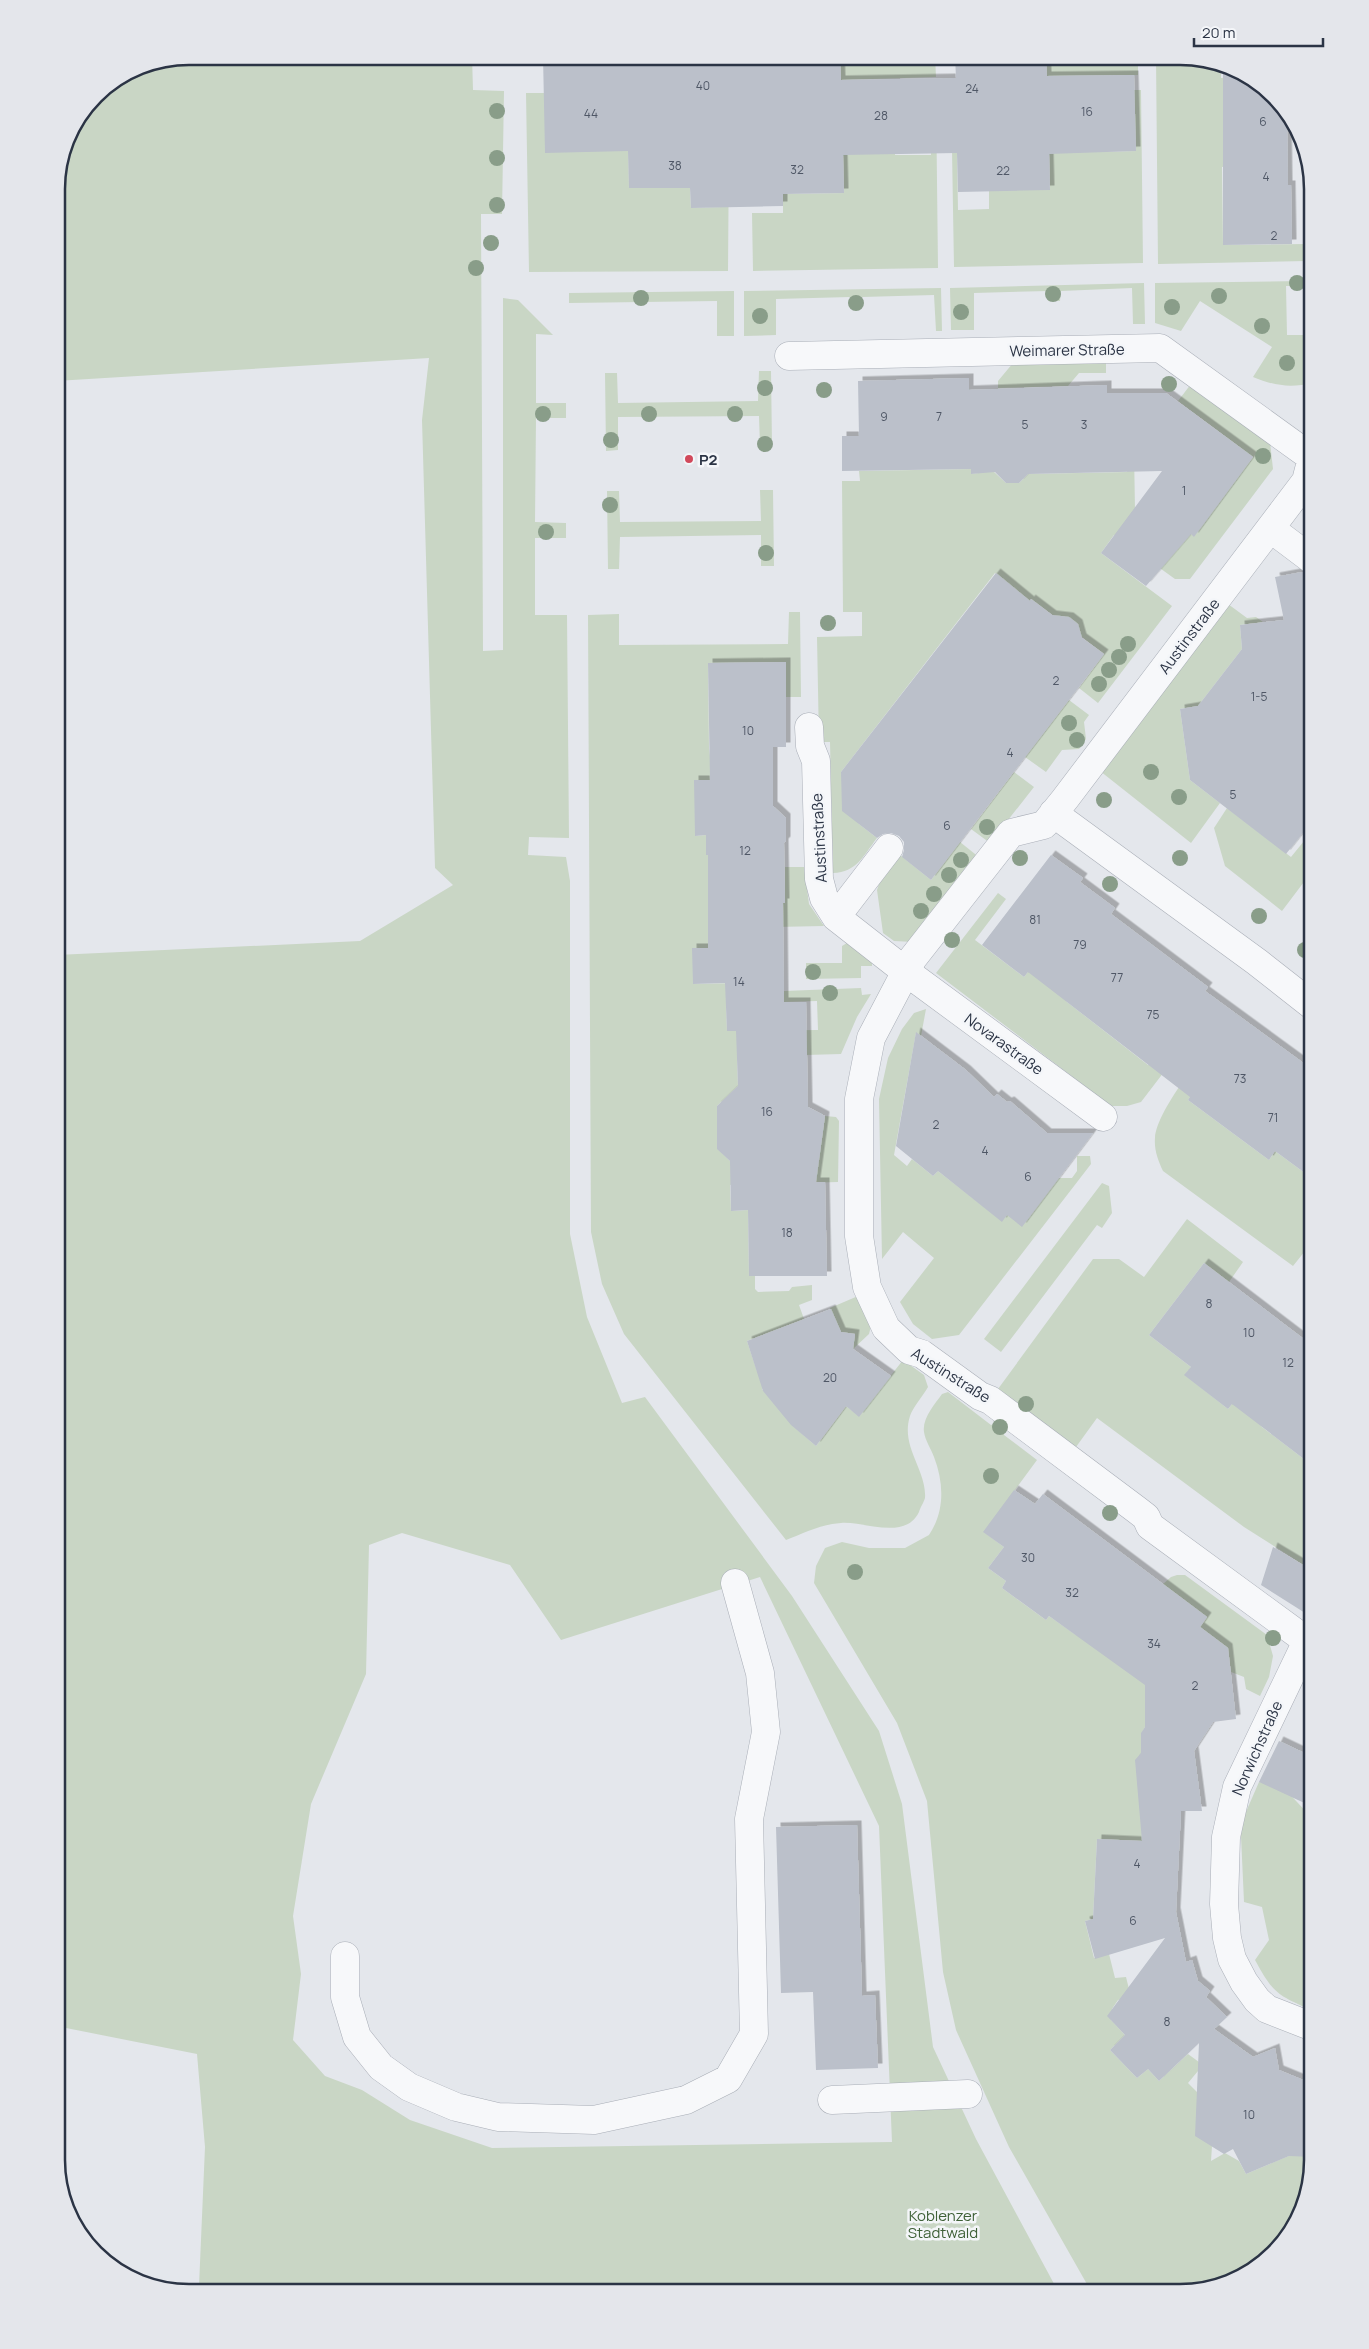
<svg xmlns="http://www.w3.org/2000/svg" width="1369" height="2349" viewBox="0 0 1369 2349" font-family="Manrope,sans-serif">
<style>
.green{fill:#c9d6c5;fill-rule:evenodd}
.building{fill:#bbc0ca;filter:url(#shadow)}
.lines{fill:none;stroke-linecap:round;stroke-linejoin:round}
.minor-casing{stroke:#a9aeb7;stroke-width:29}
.minor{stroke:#f7f8fa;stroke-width:28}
.tree{fill:#899d89}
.poi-dot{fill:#d1495b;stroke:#f4f6f9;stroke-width:2}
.labels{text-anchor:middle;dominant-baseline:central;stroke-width:5;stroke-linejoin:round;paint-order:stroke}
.number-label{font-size:12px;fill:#4f5766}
.street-label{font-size:15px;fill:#2b3445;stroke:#f4f6f9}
.poi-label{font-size:15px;font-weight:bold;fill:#2b3445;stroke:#f4f6f9;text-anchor:start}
.park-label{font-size:15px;fill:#3f6138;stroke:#f4f6f9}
.rim{fill:none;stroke:#2b3445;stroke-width:2.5}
</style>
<defs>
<filter id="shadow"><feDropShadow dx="4.5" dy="-4.5" stdDeviation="0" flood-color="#0004"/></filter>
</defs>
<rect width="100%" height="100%" fill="#e4e7ec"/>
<!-- green -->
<path class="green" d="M 189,56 L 472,56 L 473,90 L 504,91 L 502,214 L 481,214 L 483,651 L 503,650 L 503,298 L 518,300 L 553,335 L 536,334 L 536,403 L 566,403 L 566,418 L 536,418 L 535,522 L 566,523 L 566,538 L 535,538 L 535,615 L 567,615 L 569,838 L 529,837 L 528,855 L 566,857 L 570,881 L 570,1234 L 587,1317 L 622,1403 L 645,1397 L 792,1596 L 879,1731 L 902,1804 L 933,2047 L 976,2139 L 1059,2293 L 192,2292 L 199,2286 L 205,2147 L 197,2054 L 56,2026 L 56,955 L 360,941 L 453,885 L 435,868 L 422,420 L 429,358 L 56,381 L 57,181 L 70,130 L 95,95 L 138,66 ZM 402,1533 L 510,1565 L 561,1640 L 760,1577 L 879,1826 L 892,2142 L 492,2148 L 410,2120 L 362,2090 L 325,2076 L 293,2040 L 301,1974 L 293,1916 L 311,1804 L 366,1674 L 369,1545 Z
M 840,56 L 935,56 L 936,77 L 841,80 Z
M 1046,57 L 1138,57 L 1138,75 L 1047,76 Z
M 1156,57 L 1189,57 L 1221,68 L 1221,78 L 1229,77 L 1223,113 L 1223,133 L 1230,166 L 1222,167 L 1223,245 L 1305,244 L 1306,261 L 1158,264 Z
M 1134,90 L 1141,90 L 1143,263 L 954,267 L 952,150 L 957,150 L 958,210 L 989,209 L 989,191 L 1050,189 L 1049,133 L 1100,132 L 1101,152 L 1136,151 Z
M 526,93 L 544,93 L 628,133 L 629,188 L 690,188 L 691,208 L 722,207 L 721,143 L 729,143 L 728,271 L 529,272 Z
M 930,95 L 936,95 L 938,268 L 753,271 L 752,213 L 783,213 L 783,194 L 844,193 L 843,136 L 895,135 L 895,155 L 931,155 Z
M 1301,281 L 1301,286 L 1286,286 L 1287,335 L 1310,335 L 1313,338 L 1313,383 C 1290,388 1275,386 1253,377 L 1272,347 L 1200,301 L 1181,331 L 1155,323 L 1155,283 Z
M 1144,283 L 1145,324 L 1133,324 L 1132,288 L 1061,291 L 1060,301 L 1048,301 L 1048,291 L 974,293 L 974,330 L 951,330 L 950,288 Z
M 941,288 L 942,331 L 936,331 L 934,295 L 862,297 L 862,306 L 851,307 L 850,297 L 776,299 L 776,335 L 744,336 L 744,291 Z
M 734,291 L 734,336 L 717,336 L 717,301 L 569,303 L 569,293 Z
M 1106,361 L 1106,373 L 1079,373 L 1068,386 L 998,388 L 998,381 L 1013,363 Z
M 759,371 L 771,371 L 772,446 L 760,446 L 759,416 L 618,417 L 618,450 L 606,451 L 605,373 L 617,373 L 618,403 L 758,401 Z
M 1191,384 L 1270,442 L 1273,469 L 1190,579 L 1175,579 L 1114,535 L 1101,553 L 1172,606 L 1098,703 L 1079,688 L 1104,654 L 1078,634 L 1080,632 C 1077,621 1071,617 1060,616 L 1058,619 L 1031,599 L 1030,601 L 995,573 L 841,772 L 859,824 L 877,838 C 863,856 857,872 833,873 L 830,742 L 819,742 L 817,637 L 862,636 L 862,612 L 843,612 L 842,481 L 860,481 L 859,471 L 971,469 L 971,474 L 993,471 L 1006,483 L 1019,483 L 1028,474 L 1127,472 L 1134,451 L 1135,510 L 1176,523 L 1194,536 L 1253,457 L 1178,401 Z
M 760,490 L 773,490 L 774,566 L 761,566 L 761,535 L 620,537 L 619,569 L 608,569 L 607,491 L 619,491 L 620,522 L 761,521 Z
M 1228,604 L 1247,618 L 1256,617 L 1263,622 L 1240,625 L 1242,649 L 1198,706 L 1180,709 L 1190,780 L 1220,803 L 1191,843 L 1100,771 Z
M 789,612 L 800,612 L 801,697 L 786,697 L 785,662 L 708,663 L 709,748 L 713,780 L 695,836 L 706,835 L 706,855 L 711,855 L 763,903 L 785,902 L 785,867 L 804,867 L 809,904 L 824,926 L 727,928 L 693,984 L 738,983 L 726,1003 L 727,1031 L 818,1030 L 817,1001 L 784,1002 L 784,991 L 861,988 L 862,995 L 871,994 L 857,1017 L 841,1054 L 737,1057 L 738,1086 L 717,1106 L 717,1148 L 737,1168 L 819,1158 L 825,1116 L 836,1117 L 839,1121 L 838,1182 L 730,1185 L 731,1211 L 748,1210 L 749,1276 L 755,1276 L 755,1289 L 758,1292 L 789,1291 L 792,1287 L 812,1285 L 812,1300 L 799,1305 L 804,1319 L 747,1341 L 757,1371 L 772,1380 L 762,1389 L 793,1426 L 816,1446 L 846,1406 L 859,1416 L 903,1360 L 924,1375 L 928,1387 C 923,1396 913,1407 910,1416 C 900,1447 927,1470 925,1498 C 924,1502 920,1508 919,1512 C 905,1541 864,1521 841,1523 C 822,1524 804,1533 786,1540 L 624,1334 L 602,1284 L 591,1232 L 588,615 L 619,614 L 619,645 L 788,644 Z
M 1069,700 L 1089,715 L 1084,722 L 1086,739 L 1079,749 L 1062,750 L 1046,772 L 1025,757 Z
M 1014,772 L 1034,787 L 990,843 L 971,829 Z
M 1227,808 L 1291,857 L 1313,830 L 1313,870 L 1282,911 L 1225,866 L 1214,828 Z
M 960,842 L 980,858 L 914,942 L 894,941 L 883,933 L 877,890 L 879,884 L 900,855 L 931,880 Z
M 998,893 L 1006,899 L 975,940 L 1024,977 L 1039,958 L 1067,1002 L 1148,1065 L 1193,1034 L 1141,1102 L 1127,1106 L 1111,1106 L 936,973 Z
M 847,943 L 872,961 L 872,966 L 861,966 L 861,978 L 806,979 L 806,963 L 842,963 L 842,946 Z
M 926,1009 L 921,1036 L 916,1033 L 894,1155 L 907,1166 L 912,1159 L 933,1176 L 938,1171 L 1002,1221 L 1007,1215 L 1058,1178 L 1072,1178 L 1077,1171 L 1077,1156 L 1090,1156 L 1091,1164 L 959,1335 L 932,1339 L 913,1324 L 900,1302 L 934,1258 L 903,1232 L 882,1259 L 879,1099 L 888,1058 L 902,1029 L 914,1013 Z
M 1235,1013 L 1246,1022 L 1188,1100 L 1269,1160 L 1275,1151 L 1313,1179 L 1313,1257 L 1305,1251 L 1293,1266 L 1163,1171 C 1158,1160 1154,1150 1155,1138 C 1157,1107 1215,1040 1235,1013 Z
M 1102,1183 L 1109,1186 L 1112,1213 L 1102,1228 L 1097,1225 L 1001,1352 L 984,1339 Z
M 1187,1219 L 1243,1262 L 1229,1282 L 1204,1263 L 1149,1335 L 1191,1367 L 1185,1375 L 1228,1409 L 1239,1395 L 1262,1427 L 1313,1466 L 1313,1571 L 1244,1527 L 1097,1418 L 1076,1447 L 998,1389 L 1093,1259 L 1119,1259 L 1144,1277 Z
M 858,1296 L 871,1326 L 869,1334 L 853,1349 L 855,1334 L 841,1332 L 830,1308 Z
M 948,1392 L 991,1425 L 1000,1422 L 1005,1424 L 1004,1435 L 1037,1460 L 984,1532 L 1004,1547 L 988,1568 L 1006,1581 L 1002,1588 L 1046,1620 L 1049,1616 L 1076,1635 L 1090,1616 L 1153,1691 L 1154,1698 L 1145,1706 L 1145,1727 L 1141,1734 L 1144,1841 L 1097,1839 L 1093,1919 L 1085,1921 L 1094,1958 L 1109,1954 L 1115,1978 L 1126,1977 L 1131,1997 L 1118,2000 L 1112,2009 L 1111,2020 L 1125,2035 L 1110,2050 L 1137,2078 L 1148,2069 L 1159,2081 L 1188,2054 L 1203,2065 L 1188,2083 L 1197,2092 L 1212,2146 L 1211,2161 L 1225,2153 L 1239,2161 L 1246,2174 L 1291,2155 L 1313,2062 L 1313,2141 L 1307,2156 L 1313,2157 L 1313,2160 L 1291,2234 L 1239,2279 L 1180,2293 L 1092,2293 L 1009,2147 L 956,2030 L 943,1972 L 927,1801 L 897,1723 L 814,1583 L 816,1566 L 825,1548 L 842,1542 L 869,1548 L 905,1548 L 929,1535 C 945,1511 944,1483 934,1457 C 931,1449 925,1440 924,1432 C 922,1418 935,1404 942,1394 Z
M 1177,1575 L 1185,1575 L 1267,1635 L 1273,1656 L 1269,1677 L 1260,1696 L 1246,1689 L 1244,1677 L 1231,1672 L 1228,1648 L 1200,1627 L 1207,1617 L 1163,1584 L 1171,1577 Z
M 1259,1782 L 1282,1786 L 1313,1819 L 1313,1829 L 1310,1831 L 1313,1835 L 1313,2011 C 1278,1995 1274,1995 1255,1960 L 1269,1940 L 1262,1907 L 1244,1902 L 1241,1836 L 1242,1821 Z"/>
<!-- building -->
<path class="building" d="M 543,56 L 840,56 L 841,80 L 956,78 L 955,56 L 1046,57 L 1047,76 L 1134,75 L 1136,151 L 1049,154 L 1050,190 L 958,192 L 957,153 L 843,155 L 844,193 L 783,194 L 783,206 L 691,208 L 690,188 L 629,188 L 628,151 L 545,153 Z
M 1223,68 L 1254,79 L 1287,117 L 1288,185 L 1291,185 L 1292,244 L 1223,245 Z
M 969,378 L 969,390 L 1107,385 L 1107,393 L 1166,393 L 1253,457 L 1194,537 L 1191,534 L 1146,586 L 1101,553 L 1162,471 L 1028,474 L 1019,483 L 1006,483 L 995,472 L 971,474 L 971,469 L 842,471 L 842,436 L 859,436 L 858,381 Z
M 1302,572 L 1313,574 L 1313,711 L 1309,715 L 1313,756 L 1313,820 L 1286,854 L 1190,780 L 1180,709 L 1198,706 L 1242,649 L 1240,625 L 1284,620 L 1275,577 Z
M 996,573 L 1030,601 L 1031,599 L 1052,615 L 1069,617 L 1078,624 L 1082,638 L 1104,654 L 931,880 L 902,857 L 904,850 L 904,842 L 899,836 L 891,833 L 883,834 L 877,838 L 842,811 L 841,772 Z
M 786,662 L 786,747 L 773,747 L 773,806 L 786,818 L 786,841 L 784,843 L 785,903 L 783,903 L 784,1002 L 806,1002 L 808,1107 L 825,1116 L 816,1182 L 825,1182 L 827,1276 L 749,1276 L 748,1210 L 731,1211 L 730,1161 L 717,1149 L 717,1106 L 738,1086 L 736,1031 L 727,1031 L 725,983 L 693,984 L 692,948 L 708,948 L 708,855 L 706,855 L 706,835 L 695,836 L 694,780 L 710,780 L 708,663 Z
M 1051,855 L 1083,878 L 1080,882 L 1115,908 L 1111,914 L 1208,987 L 1205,991 L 1313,1070 L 1313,1179 L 1275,1151 L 1269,1160 L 1188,1100 L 1190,1097 L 1028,972 L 1024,977 L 982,945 Z
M 916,1032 L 966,1070 L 994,1097 L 997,1094 L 1007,1102 L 1010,1101 L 1047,1133 L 1093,1133 L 1022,1227 L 1007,1215 L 1002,1222 L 938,1171 L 933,1176 L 896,1146 Z
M 1204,1263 L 1313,1346 L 1313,1466 L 1232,1404 L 1228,1409 L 1184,1375 L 1191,1367 L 1149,1335 Z
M 831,1309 L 841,1332 L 855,1334 L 853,1349 L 891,1376 L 859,1417 L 846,1406 L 816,1446 L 791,1425 L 763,1391 L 747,1341 Z
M 1014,1490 L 1035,1504 L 1043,1494 L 1207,1617 L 1200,1627 L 1228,1648 L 1236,1719 L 1213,1722 L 1194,1751 L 1202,1811 L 1181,1811 L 1176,1912 L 1186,1962 L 1192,1960 L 1198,1981 L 1210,1991 L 1206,1997 L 1227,2017 L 1214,2029 L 1253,2057 L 1275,2048 L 1279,2070 L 1313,2084 L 1313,2157 L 1289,2156 L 1246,2174 L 1233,2149 L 1224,2154 L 1195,2136 L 1199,2043 L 1159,2081 L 1148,2069 L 1137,2078 L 1110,2050 L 1125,2035 L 1107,2016 L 1165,1938 L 1095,1959 L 1085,1921 L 1093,1919 L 1097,1839 L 1142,1841 L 1135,1760 L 1141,1753 L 1141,1733 L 1145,1727 L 1145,1685 L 1049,1616 L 1046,1620 L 1002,1588 L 1006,1581 L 988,1568 L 1004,1547 L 983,1532 Z
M 1273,1547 L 1313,1571 L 1313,1618 L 1261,1585 Z
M 1279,1741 L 1313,1757 L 1313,1807 L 1259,1782 Z
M 857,1825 L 862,1996 L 875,1995 L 878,2068 L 816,2070 L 813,1992 L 781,1993 L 776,1827 Z"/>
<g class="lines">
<defs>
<path id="minor" d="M 789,356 L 1160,348 L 1311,457
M 1271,529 L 1311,559
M 809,727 L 810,746 L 816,761 L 819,879 L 824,898 L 836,917 L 905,971 L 1103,1117
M 1053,813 L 1257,962 L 1313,1006
M 836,917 L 889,848
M 1307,1641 L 1237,1787 L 1226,1837 L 1224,1904 L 1227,1938 L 1232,1959 L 1244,1982 L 1257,2000 L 1267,2009 L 1313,2027
M 1313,1642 L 1307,1641 L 1150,1526 L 1146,1517 L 1137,1510 L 990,1400 L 980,1396 L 922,1354 L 909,1350 L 886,1328 L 867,1287 L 859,1236 L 859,1099 L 871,1038 L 913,958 L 1011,833 L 1044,825 L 1065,799 L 1306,481 L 1313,454
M 345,1956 L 345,1997 L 357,2037 L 381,2067 L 409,2087 L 456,2107 L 498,2117 L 594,2120 L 686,2100 L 728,2079 L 754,2034 L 749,1819 L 766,1732 L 760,1673 L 735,1583
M 832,2100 L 968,2094"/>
</defs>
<!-- minor casing -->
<use href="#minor" class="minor-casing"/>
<!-- minor -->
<use href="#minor" class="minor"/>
</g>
<!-- trees -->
<g class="tree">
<circle cx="497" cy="111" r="8"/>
<circle cx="497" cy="158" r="8"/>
<circle cx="497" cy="205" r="8"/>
<circle cx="491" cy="243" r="8"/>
<circle cx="476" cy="268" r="8"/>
<circle cx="1297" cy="283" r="8"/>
<circle cx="1053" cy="294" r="8"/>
<circle cx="1219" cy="296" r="8"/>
<circle cx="641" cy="298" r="8"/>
<circle cx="856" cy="303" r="8"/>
<circle cx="1172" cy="307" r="8"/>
<circle cx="961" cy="312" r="8"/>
<circle cx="760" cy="316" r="8"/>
<circle cx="1262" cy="326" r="8"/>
<circle cx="1287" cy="363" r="8"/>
<circle cx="1169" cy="384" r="8"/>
<circle cx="765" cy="388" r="8"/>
<circle cx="824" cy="390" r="8"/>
<circle cx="543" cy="414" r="8"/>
<circle cx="649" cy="414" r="8"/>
<circle cx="735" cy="414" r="8"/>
<circle cx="611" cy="440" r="8"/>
<circle cx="765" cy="444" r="8"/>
<circle cx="1263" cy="456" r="8"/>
<circle cx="610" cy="505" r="8"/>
<circle cx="546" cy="532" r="8"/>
<circle cx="766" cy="553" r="8"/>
<circle cx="828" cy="623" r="8"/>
<circle cx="1128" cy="644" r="8"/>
<circle cx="1119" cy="657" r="8"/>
<circle cx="1109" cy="670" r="8"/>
<circle cx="1099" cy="684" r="8"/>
<circle cx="1069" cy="723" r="8"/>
<circle cx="1077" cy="740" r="8"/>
<circle cx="1151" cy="772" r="8"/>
<circle cx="1179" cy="797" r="8"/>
<circle cx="1104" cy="800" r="8"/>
<circle cx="987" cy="827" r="8"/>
<circle cx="1020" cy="858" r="8"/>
<circle cx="1180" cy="858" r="8"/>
<circle cx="961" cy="860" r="8"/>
<circle cx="949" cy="875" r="8"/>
<circle cx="1110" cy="884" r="8"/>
<circle cx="934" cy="894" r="8"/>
<circle cx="921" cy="911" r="8"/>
<circle cx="1259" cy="916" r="8"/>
<circle cx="952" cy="940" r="8"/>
<circle cx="1305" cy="950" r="8"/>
<circle cx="813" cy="972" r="8"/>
<circle cx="830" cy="993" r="8"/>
<circle cx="1026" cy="1404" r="8"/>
<circle cx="1000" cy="1427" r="8"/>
<circle cx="991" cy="1476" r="8"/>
<circle cx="1110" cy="1513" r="8"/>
<circle cx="855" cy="1572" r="8"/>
<circle cx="1273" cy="1638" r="8"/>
</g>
<!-- markers -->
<circle class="poi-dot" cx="689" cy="459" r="5"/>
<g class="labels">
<!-- number labels -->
<g class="number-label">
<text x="703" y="85">40</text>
<text x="972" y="88">24</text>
<text x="1087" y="111">16</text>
<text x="591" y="113">44</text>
<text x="881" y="115">28</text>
<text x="1263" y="121">6</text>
<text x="675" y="165">38</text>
<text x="797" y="169">32</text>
<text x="1003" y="170">22</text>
<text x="1266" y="176">4</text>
<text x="1274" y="235">2</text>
<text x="884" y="416">9</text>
<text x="939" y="416">7</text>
<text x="1025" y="424">5</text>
<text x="1084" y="424">3</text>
<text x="1184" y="490">1</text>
<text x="1056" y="680">2</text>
<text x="1259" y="696">1-5</text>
<text x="748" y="730">10</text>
<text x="1010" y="752">4</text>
<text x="1233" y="794">5</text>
<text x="947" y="825">6</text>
<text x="745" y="850">12</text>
<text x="1035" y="919">81</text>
<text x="1080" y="944">79</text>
<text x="1117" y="977">77</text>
<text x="739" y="981">14</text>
<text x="1153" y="1014">75</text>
<text x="1240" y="1078">73</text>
<text x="767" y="1111">16</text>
<text x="1273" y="1117">71</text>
<text x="936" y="1124">2</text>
<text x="985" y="1150">4</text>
<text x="1028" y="1176">6</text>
<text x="787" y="1232">18</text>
<text x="1209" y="1303">8</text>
<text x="1249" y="1332">10</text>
<text x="1288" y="1362">12</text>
<text x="830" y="1377">20</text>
<text x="1028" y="1557">30</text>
<text x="1072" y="1592">32</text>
<text x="1154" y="1643">34</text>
<text x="1195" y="1685">2</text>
<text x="1137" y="1863">4</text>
<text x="1133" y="1920">6</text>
<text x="1167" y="2021">8</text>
<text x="1249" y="2114">10</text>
</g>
<!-- street labels -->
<g class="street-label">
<text transform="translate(1067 350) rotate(-1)">Weimarer Straße</text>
<text transform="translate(1189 636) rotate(-53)">Austinstraße</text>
<text transform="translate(819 838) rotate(-93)">Austinstraße</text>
<text transform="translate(1004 1044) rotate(36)">Novarastraße</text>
<text transform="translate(951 1375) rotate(32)">Austinstraße</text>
<text transform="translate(1257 1748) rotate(-66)">Norwichstraße</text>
</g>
<!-- poi labels -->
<g class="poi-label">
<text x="699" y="459">P2</text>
</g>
<!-- park labels -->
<g class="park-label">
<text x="943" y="2215">Koblenzer<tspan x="943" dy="17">Stadtwald</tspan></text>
</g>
</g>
<!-- crop -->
<path d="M0 0H1369V2349H0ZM189 65H1180A124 124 0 0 1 1304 189V2160A124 124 0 0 1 1180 2284H189A124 124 0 0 1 65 2160V189A124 124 0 0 1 189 65Z" fill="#e4e6eb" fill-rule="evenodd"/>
<path class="rim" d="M189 65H1180A124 124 0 0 1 1304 189V2160A124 124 0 0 1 1180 2284H189A124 124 0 0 1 65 2160V189A124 124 0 0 1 189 65Z"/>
<!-- scale -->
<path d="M1194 38v8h129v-8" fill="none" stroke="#2b3445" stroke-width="2.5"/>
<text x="1202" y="38" font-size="15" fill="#2b3445" stroke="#f4f6f9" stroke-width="4" paint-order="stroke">20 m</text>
</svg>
